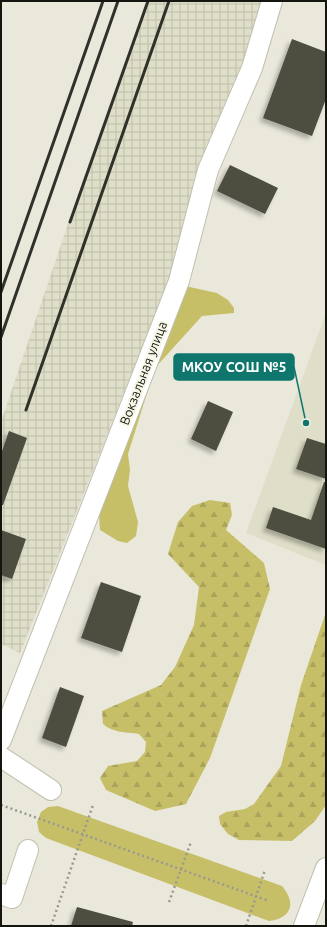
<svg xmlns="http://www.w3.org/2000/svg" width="327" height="927" viewBox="0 0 327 927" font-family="Ubuntu,sans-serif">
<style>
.built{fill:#dfdec8}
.industrial{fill:url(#industrial-grid)}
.green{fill:#c7bf68}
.forest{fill:url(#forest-firs)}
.building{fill:#4e4d41;filter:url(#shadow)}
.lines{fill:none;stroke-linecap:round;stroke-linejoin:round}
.minor-casing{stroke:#c0c0b1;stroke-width:22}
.path{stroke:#99998e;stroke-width:2.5;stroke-dasharray:2 3;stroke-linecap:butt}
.minor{stroke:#fff;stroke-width:20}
.rail{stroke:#31312b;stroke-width:3}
.labels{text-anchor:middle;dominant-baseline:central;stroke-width:4;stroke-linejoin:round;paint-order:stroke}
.street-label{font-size:13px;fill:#151510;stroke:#f6f6e7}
.leader{fill:none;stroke:#0f766e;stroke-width:1.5}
.callout-dot{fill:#0f766e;stroke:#f6f6e7;stroke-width:1.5}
.callout{fill:#0f766e;stroke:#0f766e;stroke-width:1.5}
.callout-label{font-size:14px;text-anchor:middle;font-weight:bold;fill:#fff}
</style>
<defs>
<pattern id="industrial-grid" width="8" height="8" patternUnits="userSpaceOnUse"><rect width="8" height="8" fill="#dfdec8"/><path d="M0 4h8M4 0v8" fill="none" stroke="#bebeab"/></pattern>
<pattern id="forest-firs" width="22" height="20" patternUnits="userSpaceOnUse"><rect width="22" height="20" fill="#c7bf68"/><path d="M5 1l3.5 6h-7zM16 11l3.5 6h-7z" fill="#aaa359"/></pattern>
<filter id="shadow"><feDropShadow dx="-3.5" dy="3.5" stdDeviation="2" flood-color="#0004"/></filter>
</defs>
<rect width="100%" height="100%" fill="#e9e8da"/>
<!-- built -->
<path class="built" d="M 326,313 L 326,565 L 246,533 Z"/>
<!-- industrial -->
<path class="industrial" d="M 148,1 L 263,1 L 185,240 L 20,653 L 1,644 L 1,422 L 88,165 Z"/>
<!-- green -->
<path class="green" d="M 185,286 L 217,293 L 228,300 L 234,308 L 234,313 L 202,316 L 155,368 L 128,454 L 130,470 L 128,486 L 138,522 L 136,536 L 127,543 L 118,541 L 100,530 L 98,497 Z
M 58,806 L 282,886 C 297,904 291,918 269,921 L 46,838 L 39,832 L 37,822 L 41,812 L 48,807 Z"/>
<!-- forest -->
<path class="forest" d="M 210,500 L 230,503 L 232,515 L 226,530 L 264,563 L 270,589 L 210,758 L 186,804 L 155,811 L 106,790 L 100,778 L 108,766 L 137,761 L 145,752 L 146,742 L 139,734 C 126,732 113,733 103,724 L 102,711 L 161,685 L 175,667 L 194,625 L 199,587 L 168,554 L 178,522 L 192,506 Z
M 326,612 L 326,805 L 315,821 L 292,841 L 239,840 L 228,834 L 220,824 L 219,816 L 226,812 L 245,809 L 254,804 L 281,766 L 301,685 Z"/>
<!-- building -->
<path class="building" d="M 292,39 L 326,52 L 326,99 L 312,136 L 263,118 Z
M 230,165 L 278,188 L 265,214 L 217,191 Z
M 208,401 L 233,412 L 216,451 L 191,439 Z
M 9,431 L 27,438 L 3,505 L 1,505 L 1,454 Z
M 307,438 L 326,444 L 326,479 L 296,469 Z
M 324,482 L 326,482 L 326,549 L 266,528 L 273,507 L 311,520 Z
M 1,530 L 26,539 L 12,579 L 1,575 Z
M 101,582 L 141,596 L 122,652 L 81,638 Z
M 60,687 L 84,696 L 66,747 L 42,738 Z
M 77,907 L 133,922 L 132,926 L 71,926 Z"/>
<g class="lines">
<defs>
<path id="minor" d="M 1,740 L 179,281 L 208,170 L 252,68 L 272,1
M 1,757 L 51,790
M 1,894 L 12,898 L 28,850
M 304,926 L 326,868"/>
</defs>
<!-- minor casing -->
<use href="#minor" class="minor-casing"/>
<!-- path -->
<path class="path" d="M 1,805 L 269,901
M 169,902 L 191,842
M 51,926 L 93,805
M 246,926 L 265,870"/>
<!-- minor -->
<use href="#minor" class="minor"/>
<!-- rail -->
<path class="rail" d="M 70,222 L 148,1
M 1,292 L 103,1
M 1,337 L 118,1
M 26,410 L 169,1"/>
</g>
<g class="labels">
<!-- street labels -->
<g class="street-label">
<text transform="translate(143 373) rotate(-69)">Вокзальная улица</text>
</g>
</g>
<!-- callouts -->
<path class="leader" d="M306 423L294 367"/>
<circle class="callout-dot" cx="306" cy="423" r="4"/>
<rect class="callout" x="174" y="354" width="120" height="26" rx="4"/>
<g class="callout-label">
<text x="234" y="372">МКОУ СОШ №5</text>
</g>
<!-- border -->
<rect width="327" height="927" fill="none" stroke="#151510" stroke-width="4"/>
</svg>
